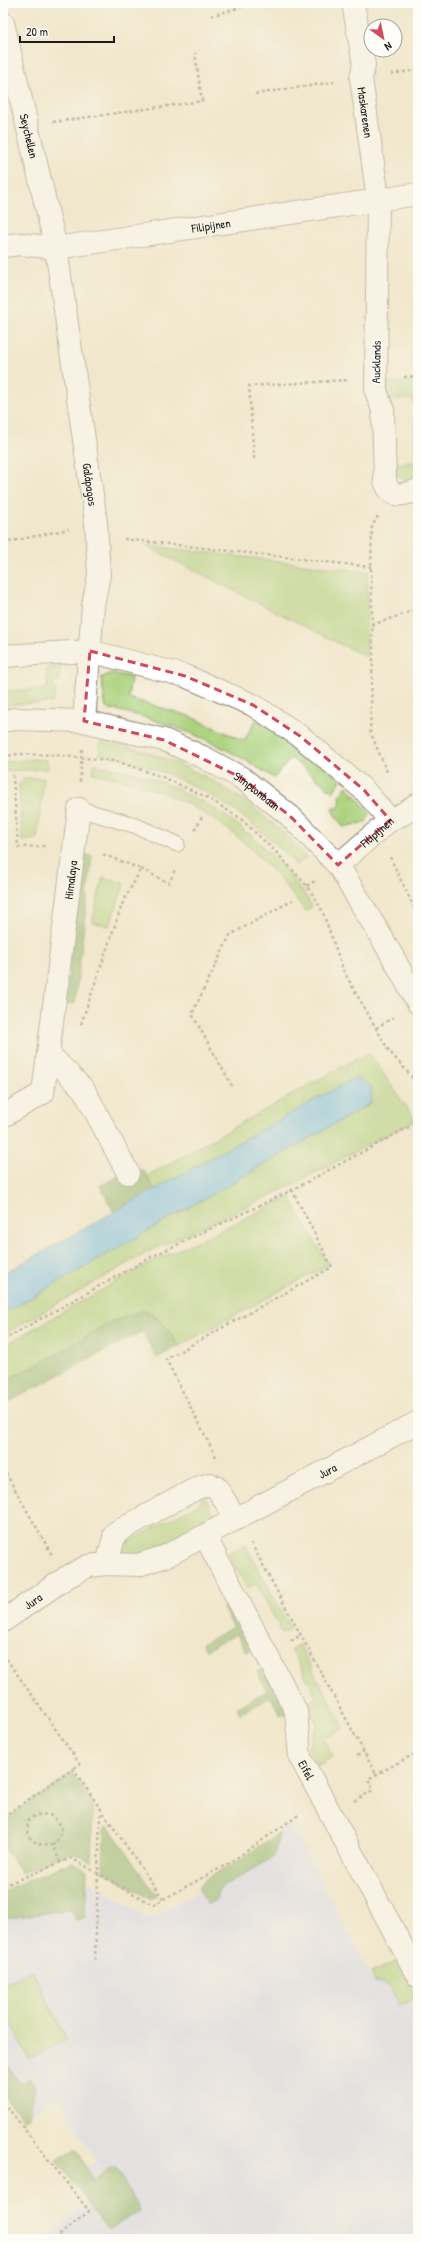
<svg xmlns="http://www.w3.org/2000/svg" width="421" height="2242" viewBox="0 0 421 2242" font-family="'Patrick Hand',sans-serif">
<style>
.built{fill:#d4d8f9}
.green{fill:#abd17b;stroke:#64764c}
.forest{fill:#88b36b;stroke:#526844}
.water{fill:#74c0ee;stroke:#486e85}
.lines{fill:none;stroke-linecap:round;stroke-linejoin:round}
.lane-casing{stroke:#868274;stroke-width:17}
.street-casing{stroke:#868274;stroke-width:24}
.secondary-casing{stroke:#868274;stroke-width:24}
.path{stroke:#868274;stroke-width:2.5;stroke-dasharray:3 3;stroke-linecap:butt}
.lane{stroke:#fff;stroke-width:15}
.street{stroke:#fff;stroke-width:22}
.secondary{stroke:#fff;stroke-width:22}
.marked{fill:none;stroke:#d1495b;stroke-width:3;stroke-dasharray:8 5;stroke-linejoin:round}
.labels{text-anchor:middle;dominant-baseline:central;stroke-width:3.5;stroke-linejoin:round;paint-order:stroke}
.street-label{font-size:12px;fill:#1c1c1c;stroke:#fdfcf7}
</style>
<rect width="100%" height="100%" fill="#fdfcf7"/>
<filter id="ink" filterUnits="userSpaceOnUse"><feTurbulence type="fractalNoise" baseFrequency=".025" numOctaves="2"/><feDisplacementMap in="SourceGraphic" scale="8" xChannelSelector="R" yChannelSelector="G"/><feConvolveMatrix kernelMatrix="1 2 1 2 8 2 1 2 1" color-interpolation-filters="sRGB"/></filter>
<filter id="wash" filterUnits="userSpaceOnUse"><feTurbulence type="fractalNoise" baseFrequency=".012" numOctaves="4" result="noise"/><feDisplacementMap in="SourceGraphic" scale="16" xChannelSelector="R" yChannelSelector="G"/><feGaussianBlur stdDeviation="0.9" result="paint"/><feColorMatrix in="noise" values="0 0 0 0 0 0 0 0 0 0 0 0 0 0 0 0 0 1.4 0 .05"/><feComposite in="paint" operator="in"/></filter>
<g filter="url(#wash)">
<rect width="100%" height="100%" fill="#f1e7cc"/>
<!-- built -->
<path class="built" d="M 291,1823 L 374,1982 L 386,1984 L 390,1987 L 401,2006 L 418,2000 L 418,2239 L 42,2239 L 87,2203 L 69,2176 L 96,2162 L 59,2097 L 29,2115 L 21,2084 L 3,2059 L 3,1919 L 67,1910 L 85,1918 L 87,1880 L 149,1919 L 199,1891 L 208,1905 L 218,1899 L 218,1890 L 224,1885 L 275,1857 L 278,1832 Z"/>
<!-- green -->
<path class="green" d="M 418,381 L 418,480 L 410,483 C 402,479 392,474 394,463 L 415,462 L 414,399 L 393,399 L 384,390 L 384,383 Z
M 144,545 L 368,572 L 366,657 Z
M 49,667 L 60,668 L 59,681 L 56,680 L 53,687 L 56,690 L 53,702 L 3,705 L 3,691 L 47,689 L 47,669 Z
M 111,673 L 131,677 L 128,698 L 189,716 L 244,741 L 256,720 L 282,734 L 341,780 L 333,792 L 291,758 L 274,778 C 220,742 170,721 106,708 L 101,678 Z
M 100,740 C 186,758 247,793 307,857 L 296,865 C 239,804 180,771 99,754 Z
M 34,759 L 47,760 L 48,769 L 3,771 L 3,762 Z
M 94,764 L 134,772 L 180,789 L 182,793 C 204,800 223,814 242,828 L 245,833 L 249,833 L 279,862 L 296,882 L 299,889 L 302,890 L 312,907 L 305,911 C 247,832 190,792 93,773 Z
M 25,778 L 44,778 L 37,839 L 22,841 L 19,784 Z
M 347,786 L 370,813 L 366,822 L 343,827 L 332,810 L 334,807 L 337,809 L 341,803 L 340,801 L 341,798 L 339,796 Z
M 103,877 L 125,883 L 109,926 L 92,922 Z
M 370,1054 L 415,1120 L 288,1187 L 148,1252 L 3,1335 L 3,1314 L 371,1103 L 356,1077 L 154,1190 L 147,1176 L 352,1061 Z
M 290,1197 L 328,1265 L 179,1346 L 153,1314 L 110,1322 L 63,1351 L 3,1382 L 3,1346 L 144,1266 Z
M 200,1497 L 205,1497 L 215,1516 L 145,1554 L 120,1555 L 125,1536 L 128,1542 L 202,1502 Z
M 245,1544 L 291,1629 L 282,1633 L 257,1584 L 247,1588 L 228,1553 Z
M 299,1644 L 344,1728 L 323,1739 L 333,1757 L 318,1765 L 308,1748 L 317,1724 L 308,1704 L 317,1698 L 291,1649 Z
M 397,1961 L 417,1997 L 400,2006 C 393,1993 390,1983 375,1982 L 371,1973 Z
M 32,1970 L 67,2040 L 29,2059 L 3,2008 L 3,1985 Z"/>
<!-- forest -->
<path class="forest" d="M 82,854 L 92,856 L 75,1004 L 65,1004 Z
M 143,1169 L 154,1190 L 114,1212 L 100,1186 L 120,1175 L 123,1180 Z
M 145,1310 C 161,1317 170,1333 179,1346 L 157,1358 L 142,1331 L 3,1405 L 3,1382 L 63,1351 L 110,1322 Z
M 229,1605 L 253,1649 L 246,1652 L 237,1634 L 206,1650 L 202,1644 L 233,1627 L 223,1608 Z
M 263,1669 L 287,1713 L 281,1716 L 271,1697 L 240,1714 L 237,1707 L 267,1691 L 257,1672 Z
M 72,1773 L 93,1804 L 91,1862 L 72,1852 L 22,1873 L 3,1846 L 3,1821 Z
M 108,1826 L 157,1896 L 151,1900 L 103,1871 L 104,1829 Z
M 279,1833 L 274,1857 L 223,1886 L 218,1890 L 218,1899 L 208,1905 L 198,1888 L 202,1881 L 238,1861 Z
M 72,1862 L 87,1870 L 85,1918 L 75,1920 L 73,1912 L 67,1910 L 3,1919 L 3,1891 Z
M 3,2059 L 21,2084 L 30,2078 L 35,2086 L 30,2116 L 24,2121 L 3,2094 Z
M 77,2149 L 93,2181 L 110,2168 L 116,2168 L 140,2210 L 109,2230 L 56,2160 Z"/>
<!-- water -->
<path class="water" d="M 356,1077 L 372,1087 L 371,1103 L 3,1314 L 3,1274 Z"/>
</g>
<g filter="url(#ink)">
<g class="lines">
<defs>
<path id="lane" d="M 79,809 L 134,825 L 177,844"/>
<g id="street">
<path id="s1" d="M 353,3 L 364,65 L 361,78 L 378,199 L 376,391 L 383,410 L 385,481 C 391,500 403,495 418,490"/>
<path id="s2" d="M 3,23 L 56,248 L 96,522 L 99,575 L 93,605 L 84,721"/>
<path id="s3" d="M 3,246 L 21,244 L 56,248 L 418,194"/>
<path d="M 3,656 L 90,651 L 185,676 L 253,705 L 300,736 L 364,790 L 390,820"/>
<path id="s4" d="M 338,865 L 390,820 L 403,814 L 418,804"/>
<path d="M 49,1054 L 84,1090 L 128,1173"/>
<path id="s5" d="M 3,1116 L 43,1093 L 79,809"/>
<path id="s6" d="M 205,1536 L 296,1711 L 300,1757 L 418,1976"/>
<path id="s7" d="M 107,1564 L 138,1565 L 166,1556 L 418,1422"/>
<path id="s8" d="M 3,1621 L 67,1577 L 88,1566 L 107,1564 L 115,1533 L 197,1488 L 210,1484 L 217,1488 L 236,1519"/>
</g>
<g id="secondary">
<path id="s9" d="M 3,721 L 15,719 L 84,721 L 164,740 L 203,757 L 242,778 L 290,816 L 338,865 L 389,950 L 418,1003"/>
</g>
</defs>
<!-- lane casing -->
<use href="#lane" class="lane-casing"/>
<!-- street casing -->
<use href="#street" class="street-casing"/>
<!-- secondary casing -->
<use href="#secondary" class="secondary-casing"/>
<!-- path -->
<path class="path" d="M 211,16 L 254,3
M 391,74 L 418,70
M 255,94 L 334,82
M 53,122 L 202,101 L 195,53
M 404,377 L 418,376
M 254,459 L 249,386 L 349,380
M 378,516 L 372,526 L 371,567 L 373,654 L 370,731 L 387,772
M 124,539 L 371,567
M 3,543 L 69,529
M 372,625 L 418,609
M 3,757 L 17,754 L 54,755 L 116,761 L 165,778 L 206,797 L 240,818 L 278,854 L 307,886 L 322,910 L 344,972 L 389,1051 L 418,1084
M 13,775 L 18,847 L 47,846
M 80,782 L 82,749
M 195,830 L 202,817
M 390,857 L 418,916
M 141,869 L 169,883 L 176,868
M 307,886 L 315,881
M 81,1024 L 123,902 L 141,869 L 102,854
M 376,1028 L 394,1017
M 232,1086 L 192,1014 L 230,935 L 293,900
M 3,1340 L 151,1257 L 292,1190 L 418,1122
M 216,1457 L 166,1359 L 332,1267 L 292,1190
M 3,1468 L 52,1555
M 251,1543 L 376,1774
M 291,1641 L 301,1635
M 3,1654 L 80,1764 L 73,1769
M 357,1756 L 364,1751
M 354,1801 L 373,1790 L 368,1779 L 418,1752
M 3,1817 L 73,1769 L 163,1899
M 53,1845 L 56,1844 L 62,1828 C 54,1813 42,1810 28,1820 C 26,1841 34,1845 53,1845 L 60,1862
M 3,1886 L 71,1858 L 153,1905 L 231,1862 L 300,1814
M 95,1960 L 100,1816 L 103,1813
M 3,2102 L 89,2211 L 55,2239
M 164,2235 L 166,2239"/>
<!-- lane -->
<use href="#lane" class="lane"/>
<!-- street -->
<use href="#street" class="street"/>
<!-- secondary -->
<use href="#secondary" class="secondary"/>
</g>
</g>
<!-- marked area -->
<path d="M0 0H421V2242H0ZM 90,651 L 185,676 L 253,705 L 300,736 L 364,790 L 390,820 L 338,865 L 290,816 L 242,778 L 164,740 L 84,721 Z" fill="#f1e7cc" fill-opacity=".55" fill-rule="evenodd"/>
<path class="marked" d="M 90,651 L 185,676 L 253,705 L 300,736 L 364,790 L 390,820 L 338,865 L 290,816 L 242,778 L 164,740 L 84,721 Z"/>
<g class="labels">
<!-- street labels -->
<g class="street-label">
<text stroke="none"><textPath href="#s1" startOffset="111">Maskarenen</textPath></text>
<text stroke="none"><textPath href="#s2" startOffset="116">Seychellen</textPath></text>
<text stroke="none"><textPath href="#s3" startOffset="210">Filipijnen</textPath></text>
<text transform="translate(376 362) rotate(-89)">Aucklands</text>
<text stroke="none"><textPath href="#s2" startOffset="470">Galápagos</textPath></text>
<text stroke="none"><textPath href="#s9" startOffset="270">Simplonbaan</textPath></text>
<text stroke="none"><textPath href="#s4" startOffset="51">Filipijnen</textPath></text>
<text stroke="none"><textPath href="#s5" startOffset="261">Himalaya</textPath></text>
<text stroke="none"><textPath href="#s7" startOffset="243">Jura</textPath></text>
<text stroke="none"><textPath href="#s8" startOffset="36">Jura</textPath></text>
<text stroke="none"><textPath href="#s6" startOffset="258">Eifel</textPath></text>
</g>
</g>
<!-- margin -->
<rect width="421" height="2242" fill="none" stroke="#fdfcf7" stroke-width="16"/>
<!-- north arrow -->
<g transform="translate(383 38) rotate(147)"><circle r="19" fill="#fdfcf7" stroke="#a3a29f"/>
<path d="M0-3L7 15L0 10L-7 15Z" fill="#d1495b"/>
<text y="-6" font-size="11" font-weight="bold" text-anchor="middle" fill="#1c1c1c">N</text>
</g>
<!-- scale -->
<path d="M20 36v6h94v-6" fill="none" stroke="#1c1c1c" stroke-width="2"/>
<text x="26" y="36" font-size="12" fill="#1c1c1c" stroke="#fdfcf7" stroke-width="3" paint-order="stroke">20 m</text>
</svg>
